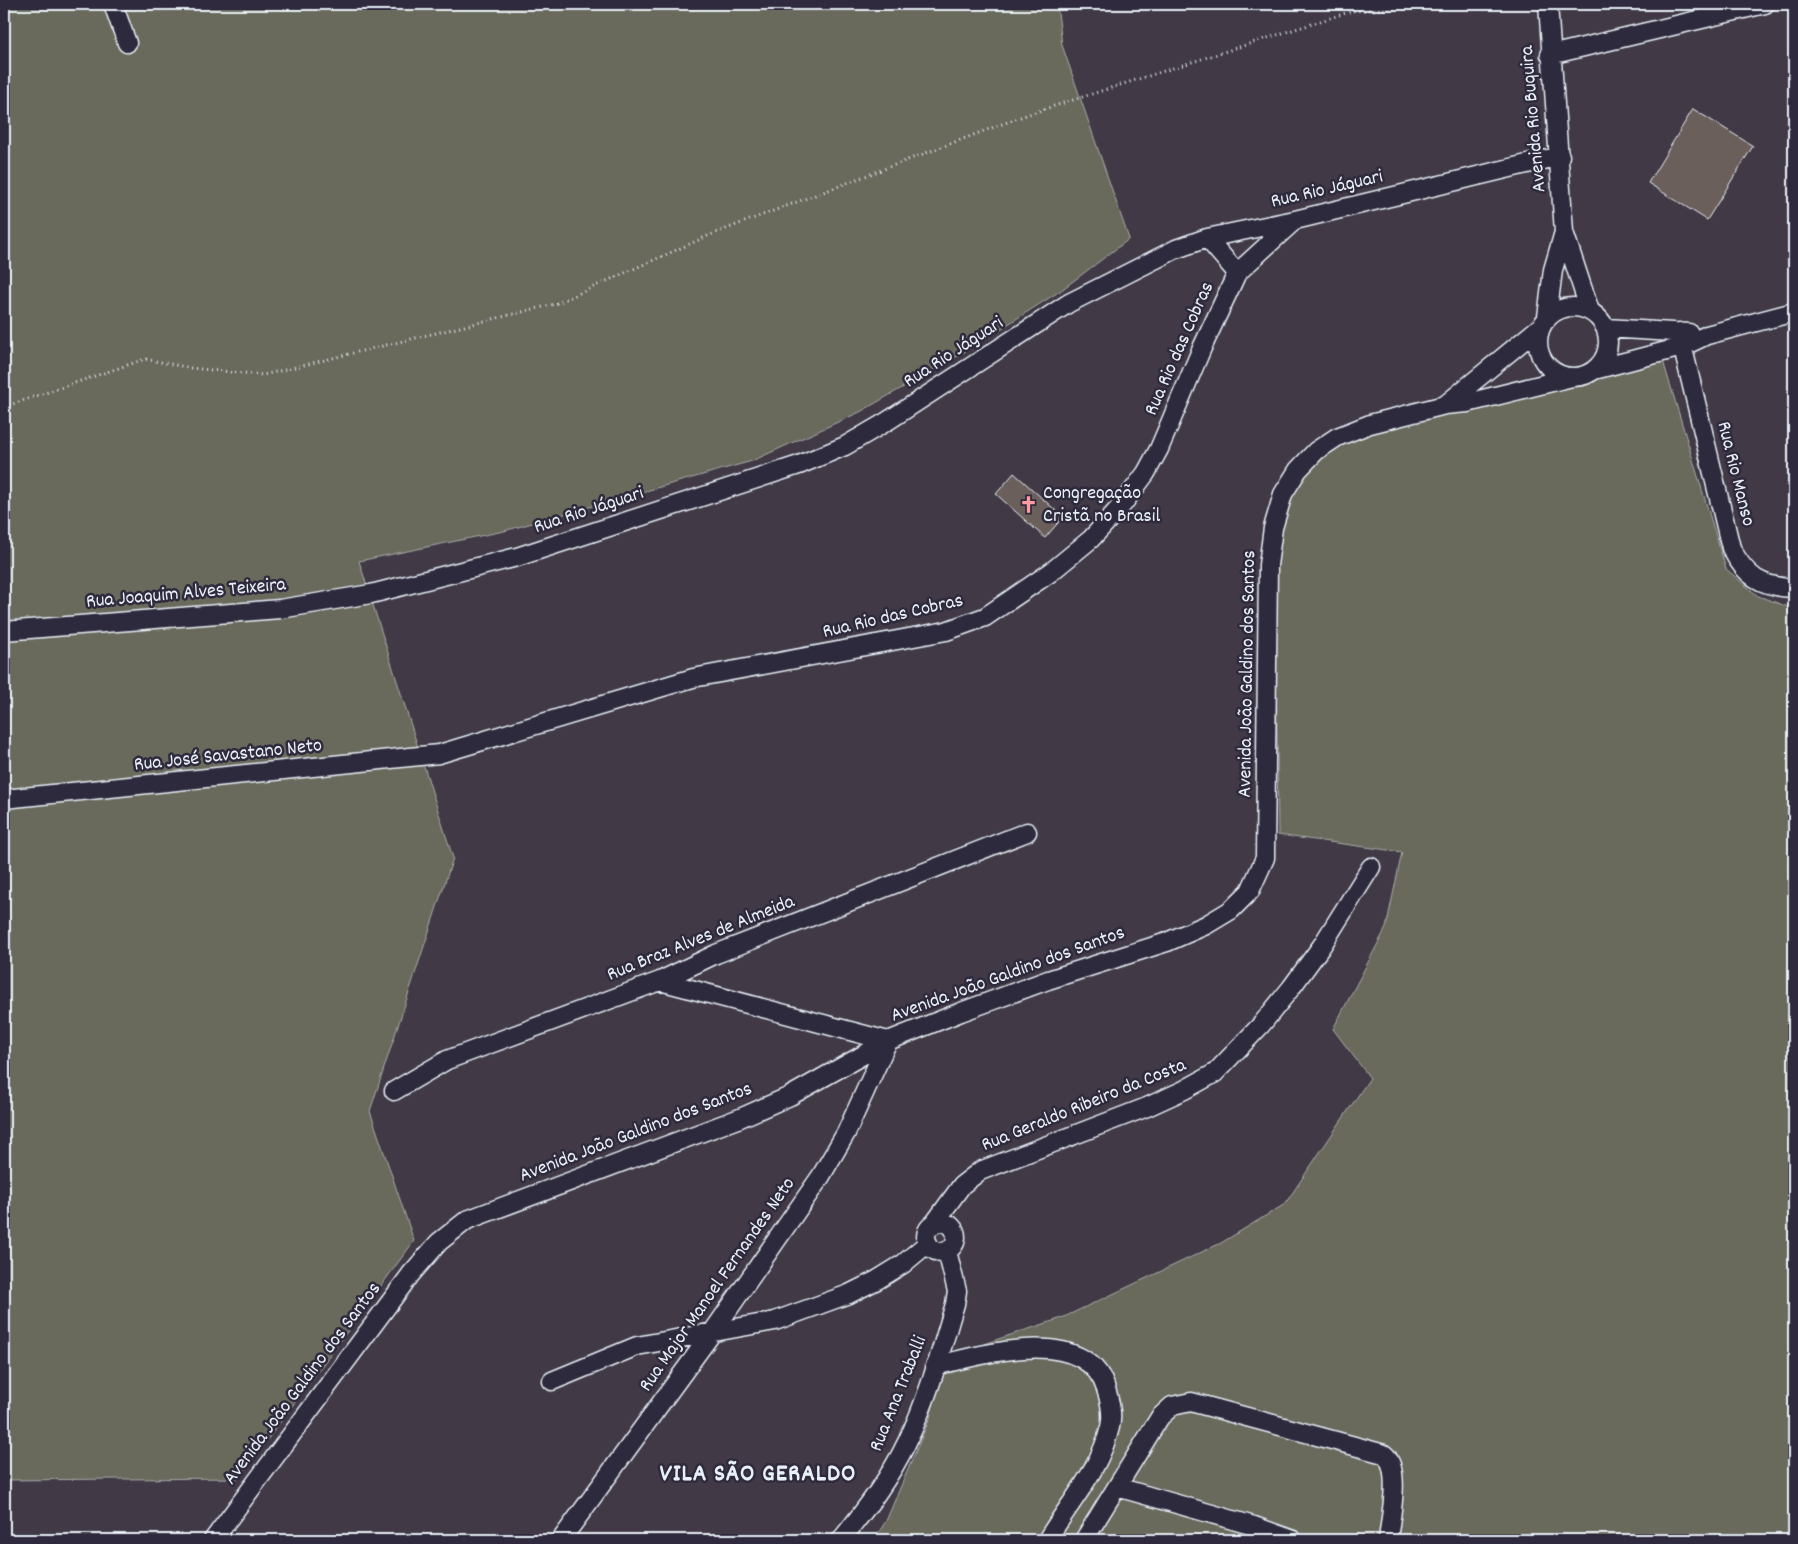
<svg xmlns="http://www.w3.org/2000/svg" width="1798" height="1544" viewBox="0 0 1798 1544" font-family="Dekko,sans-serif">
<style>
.green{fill:#69695b;stroke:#a8adaa}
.building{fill:#6a5e5a;stroke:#e8f1f8}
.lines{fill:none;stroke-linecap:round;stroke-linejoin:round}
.minor-casing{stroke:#e8f1f8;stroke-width:21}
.path{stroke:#e8f1f8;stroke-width:3;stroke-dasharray:1 4;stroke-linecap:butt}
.minor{stroke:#2f2a3d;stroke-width:18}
.labels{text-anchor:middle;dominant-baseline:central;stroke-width:5;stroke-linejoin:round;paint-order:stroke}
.street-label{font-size:20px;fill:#e8f1f8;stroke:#2f2a3d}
.poi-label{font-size:20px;fill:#e8f1f8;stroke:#2f2a3d;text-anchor:start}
.district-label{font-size:25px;font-weight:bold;letter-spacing:1px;fill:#e8f1f8;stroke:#2f2a3d}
</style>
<rect width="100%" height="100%" fill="#413a46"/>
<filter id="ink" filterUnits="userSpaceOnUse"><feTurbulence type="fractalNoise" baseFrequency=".02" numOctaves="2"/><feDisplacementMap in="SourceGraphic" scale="10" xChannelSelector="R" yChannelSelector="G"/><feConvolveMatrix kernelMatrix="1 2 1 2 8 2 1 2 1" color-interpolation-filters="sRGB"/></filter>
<g filter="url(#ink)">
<!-- green -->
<path class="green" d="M 4,4 L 1057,4 L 1062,45 L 1129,239 L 1060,291 L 961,354 L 860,412 L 752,461 L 504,531 L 359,561 L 453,858 L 370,1111 L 414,1241 L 239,1478 L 4,1480 Z
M 1663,361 L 1726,569 L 1758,596 L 1794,609 L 1794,1540 L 874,1540 L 886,1521 L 930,1418 L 944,1357 L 1062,1318 L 1221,1243 L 1285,1204 L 1370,1078 L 1333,1029 L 1386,928 L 1402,852 L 1278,835 L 1275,553 L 1288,503 L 1327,444 L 1443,411 Z"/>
<!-- building -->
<path class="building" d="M 1693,109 L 1753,146 L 1707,220 L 1648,183 Z
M 1014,473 L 1063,517 L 1045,538 L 996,494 Z"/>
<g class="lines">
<defs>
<path id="minor" d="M 113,4 L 127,43
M 1548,4 L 1564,232 L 1590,311
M 1550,55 L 1765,4
M 1207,238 L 1237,273
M1538 342a35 35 0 1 1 70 0a35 35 0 1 1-70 0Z
M 1547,317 L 1553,270 L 1564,232
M 1606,328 L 1689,333
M 1679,332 L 1731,548 C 1746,577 1761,587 1794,588
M 1594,370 L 1682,347 L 1707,335 L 1794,312
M 1445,405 L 1540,327
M 4,631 L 280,609 L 371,594 L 517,557 L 799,465 L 845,446 L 886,422 L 1069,303 L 1176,249 L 1207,238 L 1295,220 L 1560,156
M 4,799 L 439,754 L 693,678 L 946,631 L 985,617 L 1051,572 L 1091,539 L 1122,505 L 1146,473 L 1159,449 L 1202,348 L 1237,273 L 1295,220
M 660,981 L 888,1041
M 394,1091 L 447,1060 L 660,981 L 716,954 L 1027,832
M926 1237a15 15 0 1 1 30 0a15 15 0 1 1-30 0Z
M 933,1225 L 962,1185 L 980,1171 L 1147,1107 L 1184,1090 L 1215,1073 L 1261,1025 L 1291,988 L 1321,947 L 1371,867
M 935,1366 C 983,1354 1086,1324 1106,1389 C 1110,1401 1113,1415 1110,1427 C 1100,1470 1069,1503 1047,1540
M 552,1381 L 637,1346 L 775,1321 L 849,1294 L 877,1280 L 903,1264 L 928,1243
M 1117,1487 L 1254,1526 L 1293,1540
M 213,1540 L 411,1274 L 439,1242 L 467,1220 L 740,1118 L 790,1096 L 888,1041 L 961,1012 L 1048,980 L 1167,942 L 1206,925 L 1231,910 L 1250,891 L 1265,858 L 1268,565 L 1273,528 L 1283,494 L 1298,470 L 1316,451 L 1337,437 L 1370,424 L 1445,405 L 1467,403 L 1572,377
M 561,1540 L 712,1333 L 821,1176 L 846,1133 L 888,1041
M 841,1540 C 866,1509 890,1478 907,1442 C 928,1399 941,1350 955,1304 L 957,1291 L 947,1251
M 1084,1540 L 1160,1417 L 1172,1406 L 1191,1402 L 1384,1454 C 1402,1468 1390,1519 1388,1540"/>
</defs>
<!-- minor casing -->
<use href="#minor" class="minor-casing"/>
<!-- path -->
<path class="path" d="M 4,407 L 145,359 L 191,368 L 263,375 L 555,304 L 710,235 L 1026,115 L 1352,11 L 1483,4"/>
<!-- minor -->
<use href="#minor" class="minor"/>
</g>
</g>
<!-- icons -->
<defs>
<symbol id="church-bare" viewBox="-9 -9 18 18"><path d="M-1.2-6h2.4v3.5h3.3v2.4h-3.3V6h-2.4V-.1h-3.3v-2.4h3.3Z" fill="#ff9aa2" stroke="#2f2a3d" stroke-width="2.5" paint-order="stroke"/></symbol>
</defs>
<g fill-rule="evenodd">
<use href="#church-bare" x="1016" y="492" width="25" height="25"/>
</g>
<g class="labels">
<!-- street labels -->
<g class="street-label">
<text transform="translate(1534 119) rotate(-95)">Avenida Rio Buquira</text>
<text transform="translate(1327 190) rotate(-13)">Rua Rio Jáguari</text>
<text transform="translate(1180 349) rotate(-66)">Rua Rio das Cobras</text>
<text transform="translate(954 353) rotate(-33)">Rua Rio Jáguari</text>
<text transform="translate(1735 474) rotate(76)">Rua Rio Manso</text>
<text transform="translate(589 511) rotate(-18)">Rua Rio Jáguari</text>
<text transform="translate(186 594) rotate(-5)">Rua Joaquim Alves Teixeira</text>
<text transform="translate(893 617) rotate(-13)">Rua Rio das Cobras</text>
<text transform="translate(1248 674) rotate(-89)">Avenida João Galdino dos Santos</text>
<text transform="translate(228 756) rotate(-6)">Rua José Savastano Neto</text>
<text transform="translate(701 939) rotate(-22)">Rua Braz Alves de Almeida</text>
<text transform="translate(1008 975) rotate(-20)">Avenida João Galdino dos Santos</text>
<text transform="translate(1084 1106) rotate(-22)">Rua Geraldo Ribeiro da Costa</text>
<text transform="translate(636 1133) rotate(-21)">Avenida João Galdino dos Santos</text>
<text transform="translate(718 1285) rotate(-55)">Rua Major Manoel Fernandes Neto</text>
<text transform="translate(303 1384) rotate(-53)">Avenida João Galdino dos Santos</text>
<text transform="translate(899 1394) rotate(-68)">Rua Ana Traballi</text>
</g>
<!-- poi labels -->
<g class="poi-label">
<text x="1043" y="494">Congregação<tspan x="1043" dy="23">Cristã no Brasil</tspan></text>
</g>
<!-- district labels -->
<g class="district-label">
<text x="758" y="1475">VILA SÃO GERALDO</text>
</g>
</g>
<!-- margin -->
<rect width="1798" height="1544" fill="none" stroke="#2f2a3d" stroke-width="20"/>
<rect x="10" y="10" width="1778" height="1524" fill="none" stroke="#e8f1f8" stroke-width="2" filter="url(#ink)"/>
</svg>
